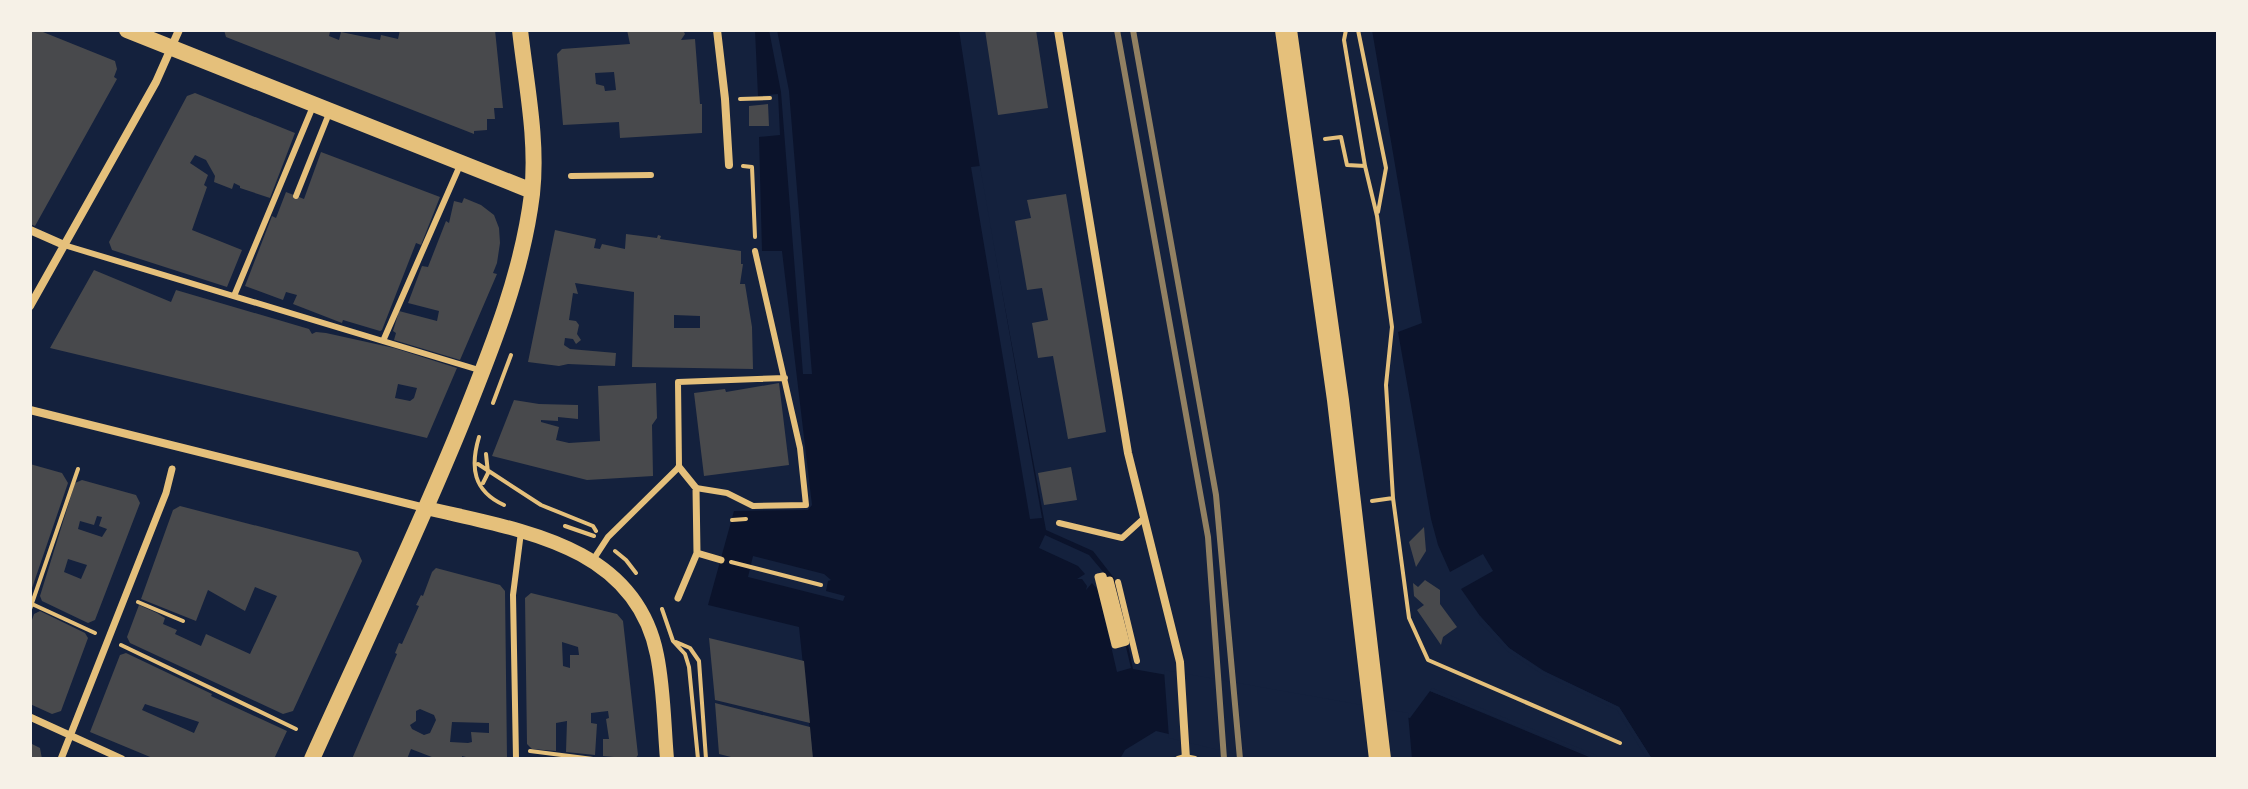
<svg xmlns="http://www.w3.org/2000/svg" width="2248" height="789" viewBox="0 0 2248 789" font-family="Ubuntu,sans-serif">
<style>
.water{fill:#0b132b}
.pier{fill:#14213d}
.building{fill:#48494c;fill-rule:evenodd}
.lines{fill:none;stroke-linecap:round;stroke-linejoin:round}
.path{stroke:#e5c07b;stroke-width:4}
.service{stroke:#e5c07b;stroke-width:6}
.pedestrian{stroke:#e5c07b;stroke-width:7}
.minor{stroke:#e5c07b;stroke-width:8}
.tertiary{stroke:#e5c07b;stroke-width:14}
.secondary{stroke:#e5c07b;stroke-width:16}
.trunk{stroke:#e5c07b;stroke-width:22}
.rail{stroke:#918062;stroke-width:6}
</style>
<rect width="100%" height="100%" fill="#14213d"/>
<!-- water -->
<path class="water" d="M 755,30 L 959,30 L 984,194 L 1046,530 L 1093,551 L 1114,578 L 1133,669 L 1410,718 L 1430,691 L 1594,759 L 1274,759 L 1156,731 L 1125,750 L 1120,759 L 813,759 L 799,627 L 708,605 L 734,511 L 808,510 L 812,505 L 782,251 L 762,251 L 759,137 L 780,135 L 778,94 L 758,96 Z
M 1372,30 L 2218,30 L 2218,759 L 1652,759 L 1619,707 L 1544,671 L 1509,648 L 1480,616 L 1461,589 L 1493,571 L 1483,554 L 1450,572 L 1438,545 L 1431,519 L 1398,332 L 1422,323 Z"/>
<!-- pier -->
<path class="pier" d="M 769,30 L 777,30 L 789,91 L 812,374 L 803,374 L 781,92 Z
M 980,166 L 1042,518 L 1030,519 L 971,167 Z
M 1045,535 L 1089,555 L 1110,580 L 1131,668 L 1117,672 L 1098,590 L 1092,583 L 1086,590 L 1087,586 L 1082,579 L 1077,579 L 1085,574 L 1078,566 L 1039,548 Z
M 753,556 L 824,574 L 831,580 L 828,581 L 826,591 L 845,596 L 843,601 L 748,577 Z
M 1480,616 L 1509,648 L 1543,671 L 1619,707 L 1652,759 L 1647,759 L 1617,710 L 1542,674 L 1507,651 L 1478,620 Z
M 1164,670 L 1408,713 L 1412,759 L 1257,759 L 1169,738 Z
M 1432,688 L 1596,755 L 1598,759 L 1430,691 Z"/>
<!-- building -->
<path class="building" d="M 30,30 L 38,30 L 115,61 L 117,69 L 114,77 L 117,79 L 35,226 L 30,224 Z
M 224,30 L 325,30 L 330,32 L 329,36 L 339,40 L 341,32 L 380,40 L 381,35 L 398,39 L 400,30 L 495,30 L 503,108 L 494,108 L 495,119 L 487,119 L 487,130 L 474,131 L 474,134 L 226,37 Z
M 627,30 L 683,30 L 685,34 L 681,40 L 695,39 L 700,104 L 702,104 L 702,133 L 620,138 L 619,122 L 563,125 L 557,54 L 562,49 L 630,44 ZM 614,72 L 616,90 L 605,91 L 604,86 L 596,84 L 595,73 Z
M 985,30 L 1036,30 L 1048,108 L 998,115 Z
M 195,93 L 295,133 L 270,198 L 240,188 L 240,186 L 234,183 L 232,189 L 214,182 L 215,176 L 206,160 L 195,155 L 190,163 L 208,175 L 204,185 L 207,187 L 192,230 L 242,250 L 227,287 L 112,250 L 109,242 L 187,96 Z
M 768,104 L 769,126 L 749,126 L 749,106 Z
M 321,152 L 440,197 L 421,245 L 416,243 L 382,330 L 380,331 L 343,320 L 342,323 L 293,304 L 297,295 L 286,292 L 283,300 L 245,286 L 272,216 L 276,218 L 286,192 L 304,199 Z
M 1066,194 L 1106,432 L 1068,439 L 1053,356 L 1038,358 L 1032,323 L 1048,320 L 1042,288 L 1027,290 L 1015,221 L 1031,218 L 1027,200 Z
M 464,198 L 481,205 L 494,215 L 499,228 L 500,243 L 497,263 L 493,273 L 497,274 L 460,360 L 394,340 L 396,333 L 393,331 L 399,311 L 437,321 L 439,311 L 408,303 L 422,266 L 428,267 L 446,221 L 449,223 L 454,201 L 462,203 Z
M 555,230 L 596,239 L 594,248 L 600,249 L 602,244 L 625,249 L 626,234 L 657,238 L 658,235 L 661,236 L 660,239 L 741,251 L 741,264 L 743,264 L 740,284 L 745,284 L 752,327 L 753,369 L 632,367 L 634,292 L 575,283 L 578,294 L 573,293 L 569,320 L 576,321 L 579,325 L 577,334 L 581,340 L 576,344 L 573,339 L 565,338 L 564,345 L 570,349 L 616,353 L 615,366 L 568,364 L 559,366 L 528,362 ZM 674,315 L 700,316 L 700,328 L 674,328 Z
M 94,270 L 171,302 L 176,290 L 309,329 L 312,334 L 316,332 L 326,333 L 394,348 L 457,368 L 427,438 L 50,348 ZM 398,384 L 417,388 L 414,398 L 410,401 L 395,398 Z
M 656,383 L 657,418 L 652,425 L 653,476 L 587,480 L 492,456 L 514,400 L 539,404 L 578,405 L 578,419 L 558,417 L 558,421 L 541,420 L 541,422 L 559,427 L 556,440 L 569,443 L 600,441 L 598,386 Z
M 779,383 L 789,465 L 704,476 L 694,393 L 725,389 L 726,392 Z
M 30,464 L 62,473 L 68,483 L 30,594 Z
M 1071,467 L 1077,500 L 1044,505 L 1038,473 Z
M 82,480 L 136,495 L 140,503 L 95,620 L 88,623 L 42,601 L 40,596 L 75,483 ZM 97,516 L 102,517 L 99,526 L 107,529 L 102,537 L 78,529 L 80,521 L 94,525 ZM 68,559 L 87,565 L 81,579 L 64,572 Z
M 180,506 L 358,552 L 362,561 L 293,711 L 283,714 L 130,643 L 127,637 L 139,605 L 157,613 L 165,618 L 163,624 L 177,630 L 175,634 L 201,646 L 206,634 L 250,654 L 277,596 L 255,587 L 245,611 L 208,590 L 196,621 L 141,599 L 173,510 Z
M 1424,527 L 1426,551 L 1416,567 L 1409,542 Z
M 436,568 L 500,585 L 505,591 L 507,759 L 466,759 L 466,757 L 462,756 L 462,759 L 437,759 L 411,749 L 407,759 L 352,759 L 397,654 L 395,653 L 399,643 L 402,644 L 419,606 L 416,605 L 421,595 L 423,596 L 432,572 ZM 420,709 L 434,715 L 436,720 L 430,733 L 424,735 L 412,729 L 410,725 L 416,721 L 416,711 ZM 452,722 L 489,723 L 489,733 L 471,732 L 472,742 L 468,743 L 450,742 Z
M 1425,580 L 1440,590 L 1440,604 L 1457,627 L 1443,637 L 1441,645 L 1417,610 L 1424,605 L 1414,596 L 1413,583 L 1418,587 Z
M 531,593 L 617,614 L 623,621 L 638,755 L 635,759 L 603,756 L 603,739 L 609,739 L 606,719 L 609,718 L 608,711 L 591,713 L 591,723 L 597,724 L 595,755 L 566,752 L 567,721 L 556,723 L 556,751 L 532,749 L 527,744 L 525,598 ZM 562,642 L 578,647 L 579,655 L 570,655 L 570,668 L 563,666 Z
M 40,611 L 85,633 L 88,638 L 61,711 L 52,714 L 30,704 L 30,626 L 34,614 Z
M 709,638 L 804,661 L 810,723 L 715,700 Z
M 126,653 L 212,694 L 211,696 L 287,731 L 274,759 L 155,759 L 90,732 L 120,655 ZM 145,704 L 199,722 L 194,733 L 142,710 Z
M 715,703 L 810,727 L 813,759 L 739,759 L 719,754 Z
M 30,743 L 40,748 L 42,759 L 30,759 Z"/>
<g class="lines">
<!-- path -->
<path class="path" d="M 1346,30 L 1344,40 L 1365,166 L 1377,216 L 1392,327 L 1386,385 L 1393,498 L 1372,501
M 1358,30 L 1386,168 L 1378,212
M 740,99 L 770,98
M 1325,139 L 1341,137 L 1347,165 L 1365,166
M 743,166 L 752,167 L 755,237
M 493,403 L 511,355
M 479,437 C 470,467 473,491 504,505
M 478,464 L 541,505 L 593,526 L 596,531
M 483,483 L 488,473 L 486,454
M 1393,498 L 1409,618 L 1428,660 L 1620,743
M 732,520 L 746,519
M 565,526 L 594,536
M 615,551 L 626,560 L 636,573
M 731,562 L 821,585
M 138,602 L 183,621
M 32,604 L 95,633
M 30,609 L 78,469
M 662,609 L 673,641 L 685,654 L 689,667 L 698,759
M 676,642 L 690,648 L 699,661 L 706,759
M 121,645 L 296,729
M 530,751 L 593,759"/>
<!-- service -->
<path class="service" d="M 571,176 L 651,175
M 296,196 L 330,111
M 64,245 L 479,370
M 234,296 L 314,104
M 383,341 L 461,163
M 696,488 L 727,493 L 753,506 L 806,505 L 800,448 L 755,251
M 1059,523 L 1122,538 L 1143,519
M 593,560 L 608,537 L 679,467 L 678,382 L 785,378
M 1118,582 L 1137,661
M 516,759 L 513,595 L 521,532
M 1178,759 L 1185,757 L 1195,759"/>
<!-- pedestrian -->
<path class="pedestrian" d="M 697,553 L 721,560
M 1103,576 L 1120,638 L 1105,581 L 1110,580 L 1126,642 L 1115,645 L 1098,577 Z
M 678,598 L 697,553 L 696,488 L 679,467
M 30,717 L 122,759
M 61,759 L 166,493 L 172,469"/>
<!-- minor -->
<path class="minor" d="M 717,30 L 725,99 L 729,165
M 1058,30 L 1128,453 L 1180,662 L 1186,759
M 30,230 L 64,245
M 30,306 L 156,82 L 179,30
M 30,410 L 425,508"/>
<!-- tertiary -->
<path class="tertiary" d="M 426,508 C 518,530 635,544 657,655 C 664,689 664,725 667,759"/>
<!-- secondary -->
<path class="secondary" d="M 127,30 L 532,191
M 312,759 C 362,648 415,538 461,425 C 491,350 522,275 532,194 C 538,140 526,84 520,30"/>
<!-- trunk -->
<path class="trunk" d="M 1286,30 L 1338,400 L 1380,759"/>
<!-- rail -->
<path class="rail" d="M 1117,30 L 1208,537 L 1224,759
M 1133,30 L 1216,495 L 1240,759"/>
</g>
<!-- border -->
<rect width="2248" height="789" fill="none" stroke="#f6f1e7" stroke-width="64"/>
</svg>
